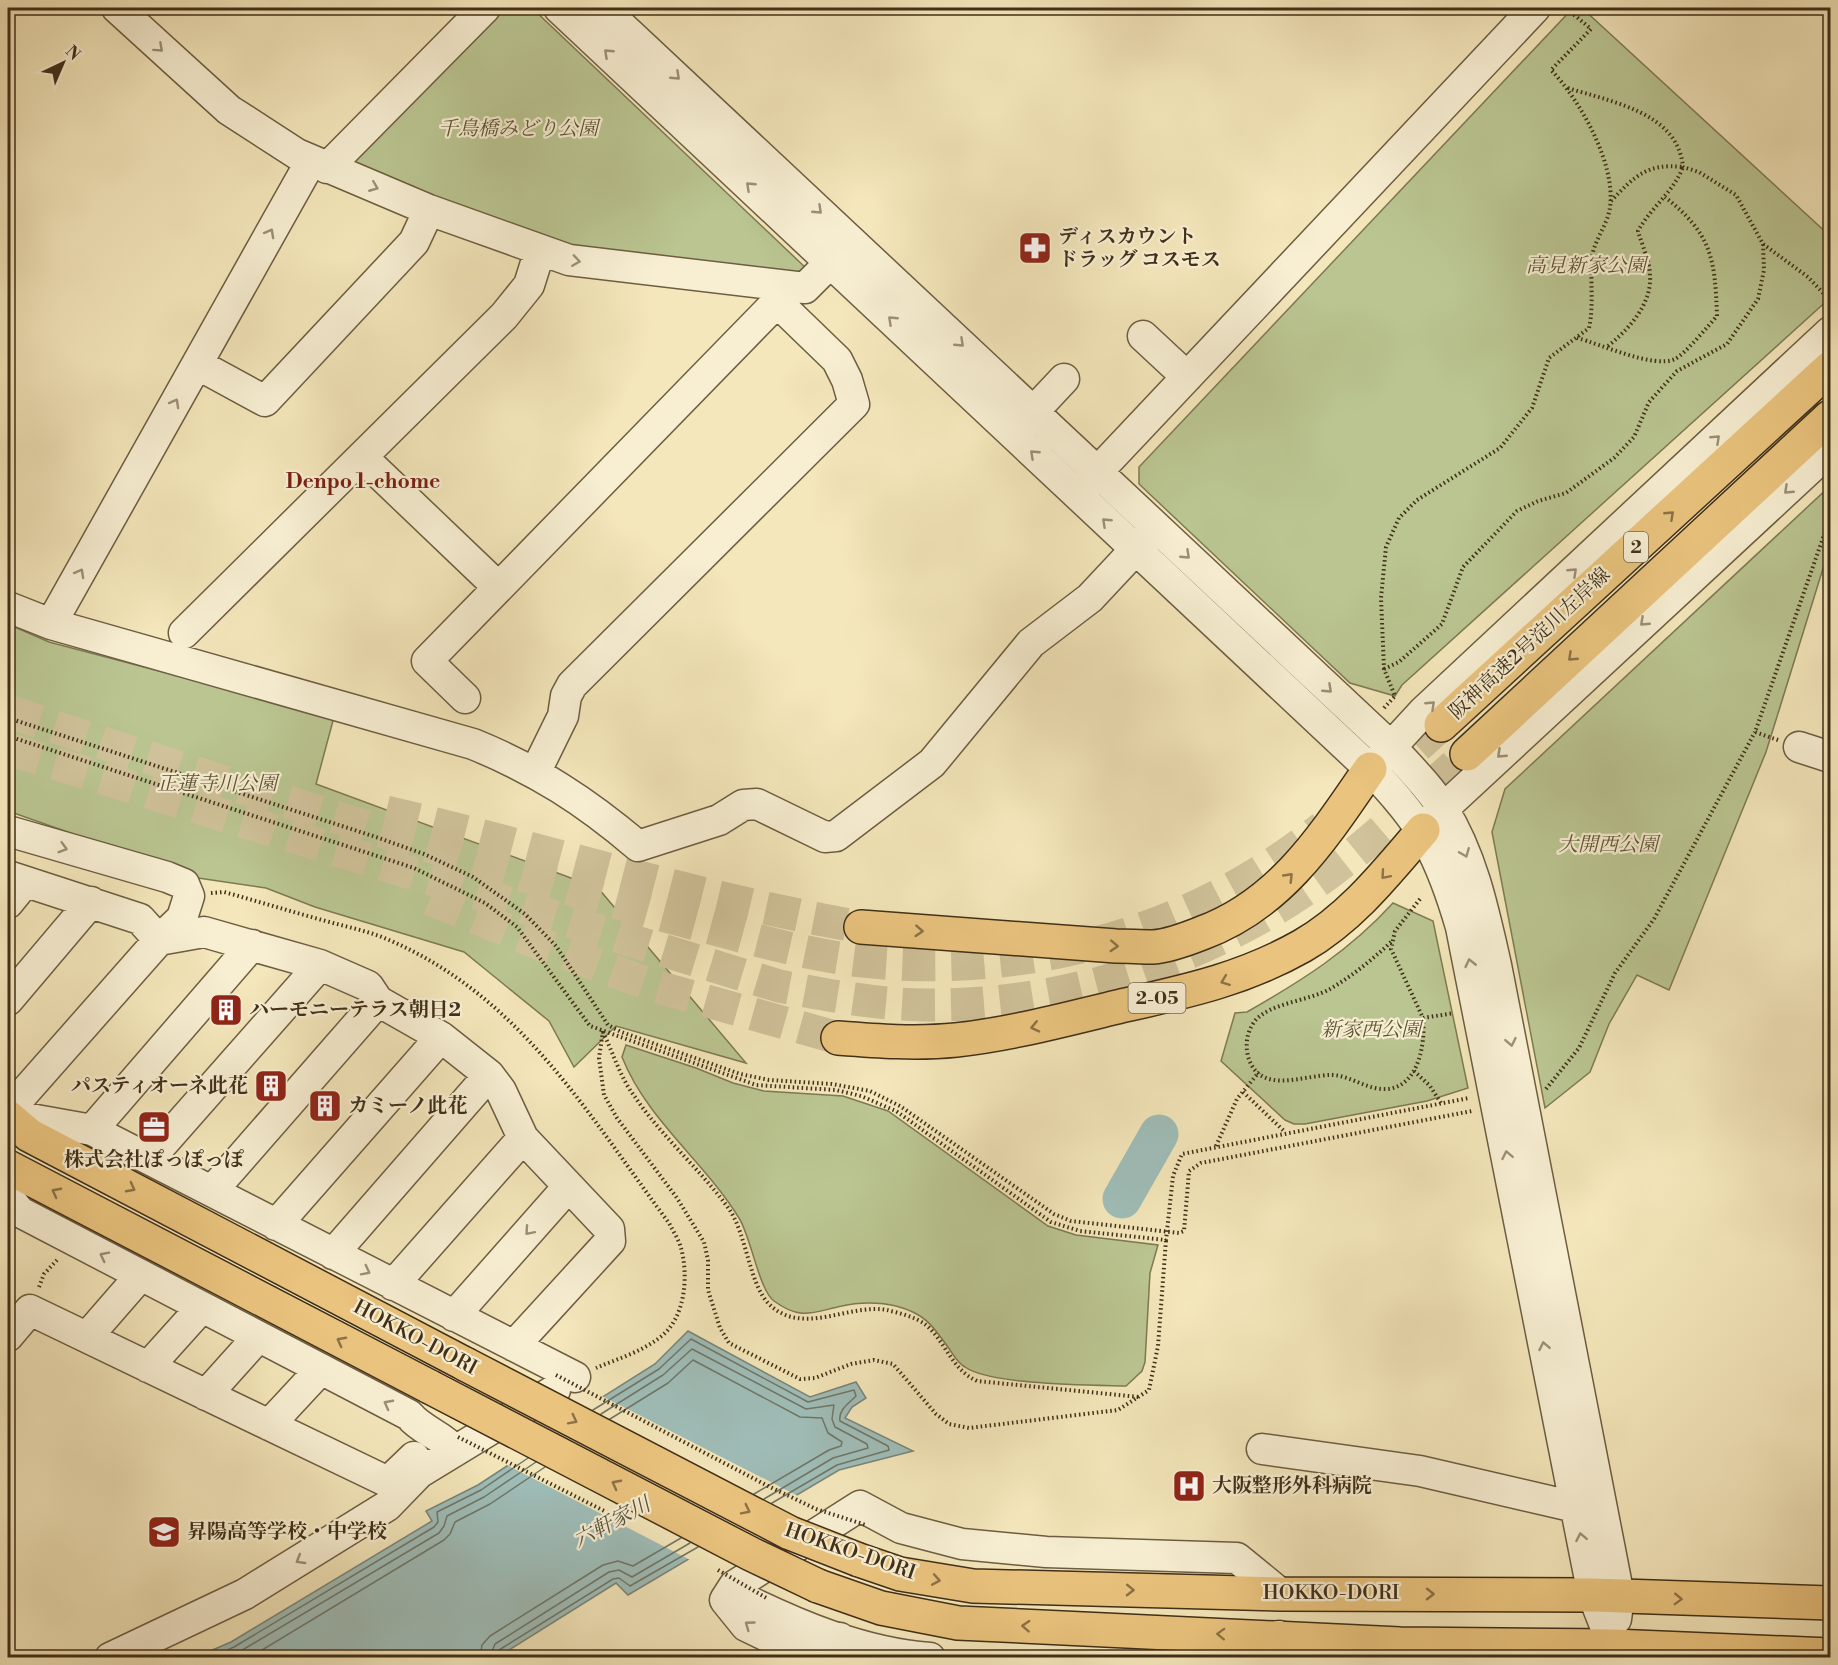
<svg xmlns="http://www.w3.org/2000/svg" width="1838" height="1665" viewBox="0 0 1838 1665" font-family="'Libre Bodoni','Noto Serif JP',serif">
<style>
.green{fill:#bac591;stroke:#7d7a54;stroke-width:1.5}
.water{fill:#9fbeb9;stroke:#798579;stroke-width:1.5}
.pier{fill:#f4e7bb}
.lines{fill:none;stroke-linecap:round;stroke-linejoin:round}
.shore{stroke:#707668;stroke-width:1.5}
.river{stroke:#9fbeb9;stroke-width:39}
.highway-tunnel{stroke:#d0c29a;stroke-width:33;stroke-dasharray:33 16;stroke-linecap:butt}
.minor-casing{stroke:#6d5d41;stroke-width:33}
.major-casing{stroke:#402f18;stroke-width:36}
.highway-casing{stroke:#402f18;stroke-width:36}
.path{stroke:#402f18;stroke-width:4;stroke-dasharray:1.5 3;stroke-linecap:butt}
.minor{stroke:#f8efd3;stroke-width:30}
.major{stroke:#eac47e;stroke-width:33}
.highway{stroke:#eac47e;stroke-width:33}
.major-bridge-casing{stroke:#402f18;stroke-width:36;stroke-linecap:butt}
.path-bridge{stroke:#402f18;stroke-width:4;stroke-dasharray:1.5 3;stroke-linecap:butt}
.major-bridge{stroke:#eac47e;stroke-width:33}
.oneway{stroke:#9c8f76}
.oneway2{stroke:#8c7246}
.labels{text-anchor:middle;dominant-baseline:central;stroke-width:4.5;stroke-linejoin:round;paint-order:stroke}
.shield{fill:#f8efd3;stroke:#776950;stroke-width:1.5}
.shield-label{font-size:18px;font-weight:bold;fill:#402f18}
.park-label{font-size:20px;font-style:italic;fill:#5e5436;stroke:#f8efd3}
.poi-label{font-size:20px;font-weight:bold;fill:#402f18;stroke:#f8efd3;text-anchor:start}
.street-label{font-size:20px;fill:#402f18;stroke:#f8efd3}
.neighbourhood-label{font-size:21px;font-weight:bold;fill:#7a1f14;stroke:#f8efd3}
.water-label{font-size:21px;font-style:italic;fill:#585340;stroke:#f8efd3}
</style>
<rect width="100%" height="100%" fill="#f4e7bb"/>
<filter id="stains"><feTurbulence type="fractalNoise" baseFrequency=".00333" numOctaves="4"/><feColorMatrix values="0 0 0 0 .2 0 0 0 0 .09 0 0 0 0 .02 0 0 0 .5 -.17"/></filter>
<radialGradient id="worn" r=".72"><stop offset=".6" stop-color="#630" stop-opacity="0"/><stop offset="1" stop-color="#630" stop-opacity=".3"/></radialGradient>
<!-- green -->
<path class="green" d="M 501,8 L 532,8 L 808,270 L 801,279 L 564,252 L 346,167 Z
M 1573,8 L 1582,8 L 1830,236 L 1830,298 L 1402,685 L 1395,696 L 1350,683 L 1139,484 L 1139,467 Z
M 1830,486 L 1830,546 L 1766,752 L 1669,990 L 1637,975 L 1609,1024 L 1590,1072 L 1545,1108 L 1492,832 L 1505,789 Z
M 8,624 L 49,642 L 334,717 L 316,784 L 598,888 L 746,1063 L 616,1026 L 574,1067 L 549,1021 L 464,952 L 315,907 L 266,888 L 198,878 L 8,811 Z
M 1393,903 L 1433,921 L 1468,1088 L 1427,1101 L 1305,1124 L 1294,1124 L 1285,1120 L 1221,1061 L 1235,1013 L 1247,1012 C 1303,980 1349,951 1393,903 Z
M 626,1045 L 696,1068 L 733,1083 L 764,1091 L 843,1096 L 888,1111 L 1048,1226 L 1076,1235 L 1158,1245 L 1150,1273 L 1145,1362 L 1142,1371 L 1126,1386 C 1092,1385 990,1385 965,1367 C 959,1364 954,1356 950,1350 C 933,1326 926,1314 896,1306 C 880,1302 858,1302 842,1306 C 813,1312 801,1321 774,1301 C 759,1290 751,1237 739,1218 C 704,1161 647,1120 622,1057 Z"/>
<!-- water -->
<path class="water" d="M 688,1331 L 810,1397 L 856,1382 L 866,1398 L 852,1407 L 845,1418 L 913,1451 L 839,1470 L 628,1595 L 616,1583 L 498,1657 L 194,1658 L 231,1642 L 432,1521 L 426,1511 L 478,1485 L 510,1464 L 596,1401 L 655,1364 Z"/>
<!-- pier -->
<path class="pier" d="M 600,1395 L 800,1497 L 692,1561 L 505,1464 Z"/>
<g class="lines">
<!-- shore -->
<path class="shore" d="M 593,1410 L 659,1369 L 691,1339 L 808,1402 L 854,1390 L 856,1396 C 849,1403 838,1410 840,1421 L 888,1446 L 889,1450 L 837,1465 L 772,1503
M 601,1414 L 663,1375 L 692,1349 L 806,1409 L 834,1405 L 832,1419 L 835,1427 L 867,1444 L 868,1448 L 833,1458 L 764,1499
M 610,1419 L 668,1383 L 693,1360 L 800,1417 L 822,1418 L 828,1433 L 842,1442 L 841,1446 L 829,1450 L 754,1494
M 210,1658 L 234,1647 L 434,1527 L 438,1522 L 437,1512 L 481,1490 L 528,1458
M 229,1658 L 439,1533 L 444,1526 L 447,1516 L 484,1497 L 536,1462
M 249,1658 L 444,1540 L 450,1534 L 455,1522 L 490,1504 L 545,1467
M 480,1658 L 482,1645 L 490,1636 L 603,1565 L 618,1561 L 633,1566 L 681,1538
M 489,1658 L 495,1644 L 609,1572 L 619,1570 L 632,1577 L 690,1543
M 496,1658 L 499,1650 L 613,1579 L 619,1578 L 630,1586 L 698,1547"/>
<!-- river -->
<path class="river" d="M 1122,1199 L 1159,1134"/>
<!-- highway-tunnel -->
<path class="highway-tunnel" d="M 8,711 C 155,761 303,807 451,853 C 531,878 611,902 692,923 C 748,938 803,954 861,961 C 1028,979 1192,933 1323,827
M 8,749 L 779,986 C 826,995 874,1004 922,1005 C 1046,1007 1170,972 1277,908 C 1346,867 1407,808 1467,754
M 1381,779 L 1441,725
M 386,812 C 545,849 700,899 861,927
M 430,899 L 535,942 L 654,986 L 838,1038"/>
<defs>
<path id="minor" d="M 117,8 L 229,110 L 297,154 L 429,210 L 569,260 L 805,288 L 831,262
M 559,8 L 1370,769 C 1423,823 1440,855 1461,927 L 1593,1595 L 1613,1646
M 602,8 L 1390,746 C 1408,766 1429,786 1443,809 C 1473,857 1484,912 1496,965 L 1619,1596 L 1616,1619
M 327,168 L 485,8
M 1143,336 L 1187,377
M 197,364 L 265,401 L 414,242 L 429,210
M 1033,412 L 1064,379
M 362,457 L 498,587
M 1085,485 L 1535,8
M 8,607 L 51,624 L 473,744 C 537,770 585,801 638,846 L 719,820 L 743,805 L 757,804 L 825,837 L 836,836 L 932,763 L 1031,643 L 1090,598 L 1149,535
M 51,624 L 311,161
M 184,633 L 504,316 L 529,285 L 540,250
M 465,698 L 427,661 L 777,302 L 777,285
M 1799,747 L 1830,757
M 1378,761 L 1424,711 L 1830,332
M 536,771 L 563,716 L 566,696 L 572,685 L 854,404 L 847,380 L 837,360 L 777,302
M 1430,821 L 1830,450
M 8,831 L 167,877 L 184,884 L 189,896 L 182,918 L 159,940 L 8,1111
M 8,876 L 140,919 L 159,940 L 204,932 L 320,965 L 368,986 L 378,1001 L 441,1037 L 489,1075 L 501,1091 L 523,1138 L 609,1229 L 610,1241 L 514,1346
M 8,903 L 25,882
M 8,1000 L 91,902
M 8,1115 L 92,1130 L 575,1377
M 92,1130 L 252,945
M 149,1159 L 320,965
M 212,1191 L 378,1001
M 8,1197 L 20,1212 L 409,1415 C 422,1431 442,1435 455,1451
M 276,1225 L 441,1037
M 333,1254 L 489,1075
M 393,1285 L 523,1138
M 454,1316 L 568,1187
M 8,1336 L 30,1310 L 388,1482 L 414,1457
M 87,1337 L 141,1275
M 148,1367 L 202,1307
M 206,1395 L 258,1337
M 269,1425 L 321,1369
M 1262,1449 L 1420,1471 L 1575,1507
M 734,1586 L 736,1595 C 797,1625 862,1653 930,1658
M 840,1638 L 800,1652 L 746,1626 L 725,1600 L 734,1586 L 860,1506 L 901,1528 L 962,1544 L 1046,1552 L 1237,1558 L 1281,1594
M 110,1658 L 245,1594 L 387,1506 L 419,1473 L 555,1390
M 1245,1658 L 1279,1636"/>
<path id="major" d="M 8,1117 L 29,1135 L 465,1364
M 8,1167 L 430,1387
M 859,1560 L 900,1574 L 973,1586 L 1281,1594 L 1593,1595 L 1830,1603
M 818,1586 L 881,1608 L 958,1623 L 1400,1644 L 1613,1646 L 1830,1655"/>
<path id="highway" d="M 1441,725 L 1830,368
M 1467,754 L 1830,417
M 861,927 L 1116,946 C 1128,946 1141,947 1153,947 C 1169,946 1187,939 1202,933 C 1281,904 1324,836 1370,769
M 838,1038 C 877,1041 916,1044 956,1040 C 1011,1034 1063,1020 1117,1007 C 1183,992 1242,980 1302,946 C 1351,918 1387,872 1423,830"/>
</defs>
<!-- minor casing -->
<use href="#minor" class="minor-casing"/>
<!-- major casing -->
<use href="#major" class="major-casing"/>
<!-- highway casing -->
<use href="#highway" class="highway-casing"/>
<!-- path -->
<path class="path" d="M 1568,88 C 1611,102 1678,112 1683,167 L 1699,172 L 1736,195 L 1763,244 L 1808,277 L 1827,297
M 1577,338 C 1601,344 1654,369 1675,359 C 1684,355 1709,325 1717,316 C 1715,259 1712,234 1665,197
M 1608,346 C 1628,330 1652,304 1650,276 C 1650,262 1642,245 1638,231 C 1651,207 1673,193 1683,167 C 1647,163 1635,176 1611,201
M 1384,669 L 1399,662 L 1442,624 L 1463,567 L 1517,511 L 1538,501 L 1566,493 L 1614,458 L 1634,437 L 1649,402 L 1677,371 L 1727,344 L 1758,299 L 1764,270 L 1763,244
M 1384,708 L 1395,696 L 1384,669 L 1381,598 L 1386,547 L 1399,518 L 1417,500 L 1500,448 L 1532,408 L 1549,358 L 1589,328 C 1594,305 1590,283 1592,259 C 1593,241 1608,225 1610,207 C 1616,164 1580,100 1551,70 L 1591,29 L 1566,8
M 8,718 L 379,838 L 424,854 L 473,877 L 525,914 L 556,946 L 608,1025 L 621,1032 L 740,1074 L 769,1080 L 832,1084 L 870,1091 L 900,1106 L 1054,1214 L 1071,1221 L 1179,1233 L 1184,1231 L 1189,1171 L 1201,1163 L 1472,1111
M 8,736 L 414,868 L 485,903 L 517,927 L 590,1026 L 756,1085 L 836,1090 L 861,1096 L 896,1111 L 1051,1222 L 1080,1231 L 1166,1240 L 1173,1176 L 1182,1154 L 1469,1098
M 1778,740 L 1755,732 L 1830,518
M 211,893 L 224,892 C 260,902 296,913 333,923 C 352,928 371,932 389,940 C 521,997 587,1113 669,1223 C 673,1231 679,1240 681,1248 C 689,1277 685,1320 659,1338 C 641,1352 617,1359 596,1368
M 1420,899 L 1395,931 L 1391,949 L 1423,1018 L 1454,1013
M 1391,942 C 1372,960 1352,976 1330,989 C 1309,1001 1269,1003 1255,1021 C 1247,1031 1245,1044 1248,1056 C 1259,1096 1303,1075 1331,1075 C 1347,1075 1360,1085 1375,1088 C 1416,1097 1426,1048 1423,1018
M 603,1031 L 599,1058 L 604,1095 L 617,1118 L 677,1198 L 704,1242 L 708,1260 L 708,1290 L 720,1328 L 729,1343 L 800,1379 L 815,1378 L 851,1364 L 874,1360 L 893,1364 L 936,1414 L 949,1424 L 969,1428 L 1118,1410 L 1149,1390 L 1158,1346 L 1166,1240
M 603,1032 C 613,1053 621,1079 635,1097 C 662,1137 702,1171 729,1209 C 747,1235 749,1284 769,1304 C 802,1337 849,1303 887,1310 C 899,1313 916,1317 926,1325 C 946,1342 951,1369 977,1381 L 1139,1397
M 1414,1071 L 1430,1086 L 1441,1103
M 1546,1089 L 1579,1048 L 1615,973 L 1654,919 L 1755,732
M 1243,1092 L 1285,1132
M 1216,1146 L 1237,1099 L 1259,1072
M 39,1287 L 44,1274 L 58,1259"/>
<!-- minor -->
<use href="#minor" class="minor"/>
<!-- major -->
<use href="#major" class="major"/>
<!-- highway -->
<use href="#highway" class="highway"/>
<defs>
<path id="major-bridge" d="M 465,1364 L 790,1533 L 859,1560
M 430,1387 L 751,1554 L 818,1586"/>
</defs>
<!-- major-bridge casing -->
<use href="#major-bridge" class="major-bridge-casing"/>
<!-- path-bridge -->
<path class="path-bridge" d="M 556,1375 L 768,1486 L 816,1509 L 866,1525
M 458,1437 L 626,1522
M 718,1570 L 768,1599"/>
<!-- major-bridge -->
<use href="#major-bridge" class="major-bridge"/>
</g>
<!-- one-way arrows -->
<defs><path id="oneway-chevron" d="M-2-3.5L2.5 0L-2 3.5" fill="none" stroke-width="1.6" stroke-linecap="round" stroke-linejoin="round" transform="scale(1.5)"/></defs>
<g class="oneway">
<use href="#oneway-chevron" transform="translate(159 48) rotate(42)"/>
<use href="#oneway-chevron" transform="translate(608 53) rotate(-137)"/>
<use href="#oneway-chevron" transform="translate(676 76) rotate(43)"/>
<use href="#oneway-chevron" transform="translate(750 186) rotate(-137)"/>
<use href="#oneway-chevron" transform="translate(374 187) rotate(22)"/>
<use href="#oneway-chevron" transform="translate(818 210) rotate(43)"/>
<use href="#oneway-chevron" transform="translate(270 233) rotate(-61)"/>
<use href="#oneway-chevron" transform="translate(576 261) rotate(8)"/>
<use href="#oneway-chevron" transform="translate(892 320) rotate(-137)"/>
<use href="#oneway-chevron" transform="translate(960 343) rotate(43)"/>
<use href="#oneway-chevron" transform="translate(175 403) rotate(-61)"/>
<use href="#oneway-chevron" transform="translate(1716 439) rotate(-43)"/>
<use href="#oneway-chevron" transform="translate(1034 454) rotate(-137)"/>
<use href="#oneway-chevron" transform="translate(1788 490) rotate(137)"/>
<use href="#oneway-chevron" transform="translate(1106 522) rotate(-137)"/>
<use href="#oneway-chevron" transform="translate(1186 555) rotate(43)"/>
<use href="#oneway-chevron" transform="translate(1573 572) rotate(-43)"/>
<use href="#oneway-chevron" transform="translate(80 573) rotate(-61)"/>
<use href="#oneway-chevron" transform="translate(1644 622) rotate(137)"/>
<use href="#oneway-chevron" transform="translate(1328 689) rotate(43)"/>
<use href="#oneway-chevron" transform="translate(1431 705) rotate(-43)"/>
<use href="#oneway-chevron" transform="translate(1501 754) rotate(137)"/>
<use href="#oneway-chevron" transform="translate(63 848) rotate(16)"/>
<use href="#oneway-chevron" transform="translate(1465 853) rotate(68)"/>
<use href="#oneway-chevron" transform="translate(1470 963) rotate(-103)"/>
<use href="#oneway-chevron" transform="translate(1511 1042) rotate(79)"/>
<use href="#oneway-chevron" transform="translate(1507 1155) rotate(-101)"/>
<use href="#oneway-chevron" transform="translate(529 1231) rotate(131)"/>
<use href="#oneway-chevron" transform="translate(104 1256) rotate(-153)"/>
<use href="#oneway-chevron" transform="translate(366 1271) rotate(27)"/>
<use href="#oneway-chevron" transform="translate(1544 1346) rotate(-101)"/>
<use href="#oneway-chevron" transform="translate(388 1404) rotate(-152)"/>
<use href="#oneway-chevron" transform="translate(1581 1537) rotate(-101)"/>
<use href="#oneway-chevron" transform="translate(300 1560) rotate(149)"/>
<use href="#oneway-chevron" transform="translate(749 1625) rotate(-144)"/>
</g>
<g class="oneway2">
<use href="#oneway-chevron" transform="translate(1670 515) rotate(-43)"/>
<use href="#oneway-chevron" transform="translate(1572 657) rotate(137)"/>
<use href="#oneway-chevron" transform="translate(1385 875) rotate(131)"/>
<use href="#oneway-chevron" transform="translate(1289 877) rotate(-46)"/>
<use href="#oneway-chevron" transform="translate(919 931) rotate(4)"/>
<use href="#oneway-chevron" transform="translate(1114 946) rotate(3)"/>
<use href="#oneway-chevron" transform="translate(1225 981) rotate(159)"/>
<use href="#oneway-chevron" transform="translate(1035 1027) rotate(167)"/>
<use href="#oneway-chevron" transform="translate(131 1188) rotate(28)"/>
<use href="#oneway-chevron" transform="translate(56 1192) rotate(-152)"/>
<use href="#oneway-chevron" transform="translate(341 1341) rotate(-152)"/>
<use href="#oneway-chevron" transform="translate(573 1420) rotate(27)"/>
<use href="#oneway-chevron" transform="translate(616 1484) rotate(-152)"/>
<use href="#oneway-chevron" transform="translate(746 1510) rotate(27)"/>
<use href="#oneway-chevron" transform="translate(936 1580) rotate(10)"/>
<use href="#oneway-chevron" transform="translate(1130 1590) rotate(1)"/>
<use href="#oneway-chevron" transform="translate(1430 1594)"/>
<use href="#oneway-chevron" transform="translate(1678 1599) rotate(2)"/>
<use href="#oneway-chevron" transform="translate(1026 1626) rotate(-177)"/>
<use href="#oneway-chevron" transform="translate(1221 1634) rotate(-178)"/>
</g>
<!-- icons -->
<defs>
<symbol id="pharmacy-square" viewBox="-11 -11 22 22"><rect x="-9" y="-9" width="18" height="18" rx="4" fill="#8f2418" stroke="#f8efd3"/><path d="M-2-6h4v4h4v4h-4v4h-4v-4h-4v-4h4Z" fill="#fff"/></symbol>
<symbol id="building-square" viewBox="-11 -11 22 22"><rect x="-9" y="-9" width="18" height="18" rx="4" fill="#8f2418" stroke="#f8efd3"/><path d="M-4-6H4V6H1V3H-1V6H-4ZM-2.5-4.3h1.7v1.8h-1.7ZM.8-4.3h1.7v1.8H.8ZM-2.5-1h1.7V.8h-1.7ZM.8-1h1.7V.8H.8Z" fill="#fff"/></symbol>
<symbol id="office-square" viewBox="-11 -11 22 22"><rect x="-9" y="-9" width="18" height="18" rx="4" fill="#8f2418" stroke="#f8efd3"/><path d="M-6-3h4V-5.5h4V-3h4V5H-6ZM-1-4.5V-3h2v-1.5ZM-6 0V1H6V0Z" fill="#fff"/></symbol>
<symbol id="hospital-square" viewBox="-11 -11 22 22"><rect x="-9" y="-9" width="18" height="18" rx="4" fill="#8f2418" stroke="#f8efd3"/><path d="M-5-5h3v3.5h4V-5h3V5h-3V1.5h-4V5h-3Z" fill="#fff"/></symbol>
<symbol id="school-square" viewBox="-11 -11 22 22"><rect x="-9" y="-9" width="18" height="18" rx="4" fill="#8f2418" stroke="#f8efd3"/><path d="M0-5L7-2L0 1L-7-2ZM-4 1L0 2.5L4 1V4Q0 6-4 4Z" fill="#fff"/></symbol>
</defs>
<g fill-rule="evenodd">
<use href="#pharmacy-square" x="1016" y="229" width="38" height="38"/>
<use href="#building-square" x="207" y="991" width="38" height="38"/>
<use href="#building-square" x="252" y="1067" width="38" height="38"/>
<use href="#building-square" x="306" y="1087" width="38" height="38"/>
<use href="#office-square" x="135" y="1108" width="38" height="38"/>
<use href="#hospital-square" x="1170" y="1467" width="38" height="38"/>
<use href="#school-square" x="145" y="1513" width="38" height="38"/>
</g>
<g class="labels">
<!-- shield labels -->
<g class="shield">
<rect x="1624" y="532" width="24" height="30" rx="4.5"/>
<rect x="1128.5" y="983" width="57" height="30" rx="4.5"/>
</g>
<g class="shield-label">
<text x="1636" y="547">2</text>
<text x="1157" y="998">2-05</text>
</g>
<!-- park labels -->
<g class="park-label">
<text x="518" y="129">千鳥橋みどり公園</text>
<text x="1586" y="266">高見新家公園</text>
<text x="217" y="784">正蓮寺川公園</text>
<text x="1608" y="845">大開西公園</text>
<text x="1371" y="1030">新家西公園</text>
</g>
<!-- poi labels -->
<g class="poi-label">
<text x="1058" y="237">ディスカウント<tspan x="1058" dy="23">ドラッグ コスモス</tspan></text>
<text x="249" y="1010">ハーモニーテラス朝日2</text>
<text x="248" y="1086" text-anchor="end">パスティオーネ此花</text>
<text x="348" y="1106">カミーノ此花</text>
<text x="154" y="1160" text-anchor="middle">株式会社ぽっぽっぽ</text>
<text x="1212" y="1486">大阪整形外科病院</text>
<text x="187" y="1532">昇陽高等学校・中学校</text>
</g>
<!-- street labels -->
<g class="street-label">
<text transform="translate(1530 644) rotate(-43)">阪神高速2号淀川左岸線</text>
<text transform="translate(415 1338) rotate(28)">HOKKO-DORI</text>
<text transform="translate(850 1552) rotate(19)">HOKKO-DORI</text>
<text x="1331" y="1593">HOKKO-DORI</text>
</g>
<!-- neighbourhood labels -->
<g class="neighbourhood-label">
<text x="363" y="482">Denpo 1-chome</text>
</g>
<!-- water labels -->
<g class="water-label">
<text transform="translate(612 1523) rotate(-28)">六軒家川</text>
</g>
</g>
<!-- margin -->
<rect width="1838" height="1665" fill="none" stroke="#f4e7bb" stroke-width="30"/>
<rect x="9" y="9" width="1820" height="1647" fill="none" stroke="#402f18" stroke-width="3"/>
<rect x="15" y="15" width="1808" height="1635" fill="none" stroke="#402f18" stroke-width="1.5"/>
<!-- north arrow -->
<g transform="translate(63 63) rotate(44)" stroke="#f8efd3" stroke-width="4.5" paint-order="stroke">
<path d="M0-4.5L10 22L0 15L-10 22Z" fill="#402f18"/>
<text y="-9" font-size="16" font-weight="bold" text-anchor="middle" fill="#402f18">N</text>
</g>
<rect width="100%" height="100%" filter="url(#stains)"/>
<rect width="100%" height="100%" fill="url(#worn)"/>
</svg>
